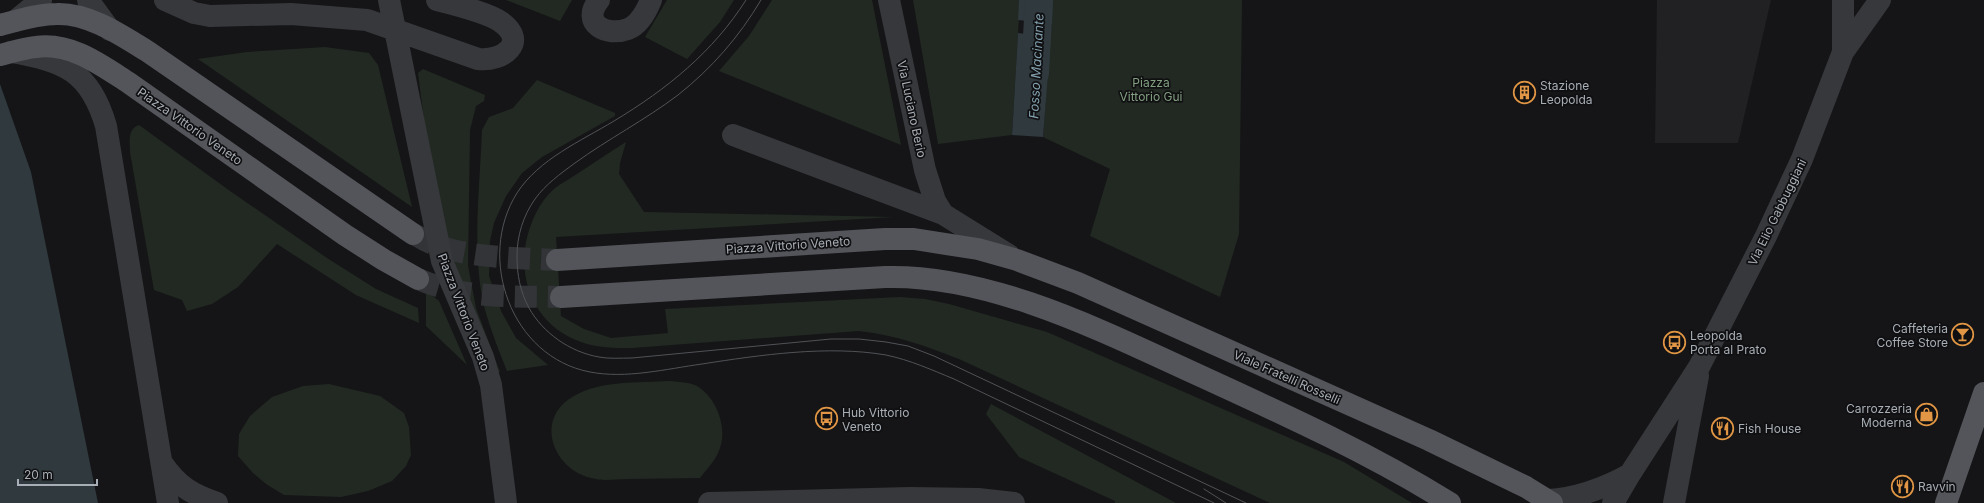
<svg xmlns="http://www.w3.org/2000/svg" width="1984" height="503" viewBox="0 0 1984 503" font-family="Inter,sans-serif">
<style>
.built{fill:#212123}
.green{fill:#222922}
.water{fill:#2f393e}
.lines{fill:none;stroke-linecap:round;stroke-linejoin:round}
.canal{stroke:#2f393e;stroke-width:28}
.major-tunnel{stroke:#323437;stroke-width:22;stroke-dasharray:22 11;stroke-linecap:butt}
.minor{stroke:#36383b;stroke-width:22}
.major{stroke:#53555a;stroke-width:22}
.tram{stroke:#505256;stroke-width:1}
.labels{text-anchor:middle;dominant-baseline:central;stroke-width:3.5;stroke-linejoin:round;paint-order:stroke}
.park-label{font-size:12px;fill:#839f81;stroke:#101012}
.poi-label{font-size:12px;fill:#a8aeb5;stroke:#101012;text-anchor:start}
.street-label{font-size:12px;fill:#a8aeb5;stroke:#101012}
.water-label{font-size:13px;font-style:italic;fill:#829fad;stroke:#101012}
</style>
<rect width="100%" height="100%" fill="#151517"/>
<!-- built -->
<path class="built" d="M 1657,0 L 1771,0 L 1738,143 L 1655,143 Z"/>
<!-- green -->
<path class="green" d="M 506,0 L 572,0 L 560,21 Z
M 667,0 L 734,0 L 720,22 L 687,59 L 645,37 Z
M 772,0 L 872,0 L 901,145 L 719,71 L 749,36 Z
M 913,0 L 1020,0 L 1012,135 L 938,144 Z
M 1053,0 L 1242,0 L 1239,234 L 1220,297 L 1090,236 L 1110,169 L 1043,137 Z
M 325,47 L 369,53 L 378,65 L 412,207 L 198,59 L 247,52 Z
M 423,69 L 485,95 L 484,101 L 476,106 L 470,130 L 468,266 L 476,308 L 500,372 L 496,372 L 451,261 L 426,136 L 418,73 Z
M 537,80 L 615,113 L 615,116 L 542,157 L 522,173 L 506,196 L 494,223 L 490,241 L 489,276 L 501,311 L 516,338 L 548,365 L 507,371 C 499,351 491,331 485,310 C 471,256 480,186 482,130 L 489,117 L 513,108 Z
M 139,125 L 230,191 L 327,258 L 376,289 L 418,308 L 419,323 L 356,295 L 277,244 L 238,287 L 212,304 L 187,311 L 182,300 L 154,290 L 130,152 C 130,142 127,129 139,125 Z
M 626,142 L 620,163 L 619,174 L 644,212 L 894,217 L 556,237 L 561,316 L 584,329 L 611,338 L 668,333 L 665,309 L 900,297 L 925,299 L 949,304 L 1047,332 L 1344,462 L 1412,503 L 1270,503 L 959,359 C 923,345 899,336 859,331 L 632,348 C 615,348 597,348 581,342 C 538,327 518,285 526,242 C 530,223 539,202 554,189 C 561,183 570,179 577,174 C 593,163 609,153 626,142 Z
M 426,291 L 439,301 L 467,365 L 426,326 Z
M 670,381 C 678,382 690,382 697,386 C 718,399 729,431 718,453 C 714,462 706,470 700,478 C 675,478 651,479 626,479 C 617,479 605,481 596,479 C 554,473 532,419 574,396 C 602,380 638,383 670,381 Z
M 329,384 L 380,396 L 404,413 L 409,427 L 411,455 L 406,466 L 392,481 L 368,491 L 341,497 L 284,495 L 266,484 L 253,473 L 238,456 L 239,434 L 250,416 L 272,397 L 303,386 Z
M 991,404 L 1176,503 L 1115,503 L 1115,501 L 1019,457 L 986,414 Z"/>
<!-- water -->
<path class="water" d="M 1019,0 L 1053,0 L 1052,24 L 1018,20 Z
M 1018,33 L 1051,37 L 1043,137 L 1012,135 Z
M 0,84 L 31,172 L 98,503 L 0,503 Z"/>
<g class="lines">
<!-- canal -->
<path class="canal" d="M 1035,73 L 1039,0"/>
<!-- major-tunnel -->
<path class="major-tunnel" d="M 413,234 C 422,238 431,244 441,247 C 477,258 518,258 557,260
M 418,279 C 463,299 513,296 561,297"/>
<!-- minor -->
<path class="minor" d="M 88,0 L 110,30
M 165,0 L 194,13 L 210,16 L 291,14 L 367,20 L 478,59 C 503,62 529,42 501,22 C 489,13 453,4 437,0
M 389,0 L 442,261 L 483,357 L 491,385 L 506,503
M 599,0 C 580,24 607,37 628,29 C 639,25 647,10 651,0
M 889,0 L 925,170 L 935,201 L 943,214
M 1843,0 L 1843,52
M 15,21 L 41,0
M 11,52 C 64,61 90,71 106,126 L 168,503
M 733,135 L 943,214 L 1009,255
M 162,463 C 178,486 191,494 217,503
M 1548,500 C 1578,498 1603,489 1630,474
M 709,503 L 910,498 L 978,499 L 1014,503
M 1613,503 L 1630,474 L 1699,367 L 1766,236 L 1802,159 L 1843,52 L 1880,0
M 1674,503 L 1698,376"/>
<!-- major -->
<path class="major" d="M 0,25 C 19,20 38,14 57,14 C 89,13 121,35 147,51 L 413,234
M 0,55 C 12,52 24,48 36,47 C 71,42 101,65 129,83 L 345,235 L 384,260 L 418,279
M 557,260 L 885,239 L 914,239 L 978,249 L 1017,260 L 1078,283 L 1429,440 L 1526,487 L 1552,503
M 561,297 L 885,277 C 993,274 1108,334 1205,378 C 1290,417 1371,454 1450,503
M 1946,503 L 1984,393"/>
<!-- tram -->
<path class="tram" d="M 746,0 C 713,52 667,89 614,121 C 581,141 539,159 517,193 C 476,258 511,357 590,372 C 626,379 666,369 702,364 C 760,355 828,345 886,355 C 910,360 932,370 954,379 L 1214,503
M 761,0 C 739,37 712,68 678,95 C 645,120 608,139 575,163 C 560,174 546,184 535,199 C 523,216 517,236 517,256 C 517,275 520,291 529,308 C 543,333 570,352 599,357 C 609,359 621,358 632,358 L 831,339 L 859,339 L 886,342 L 908,346 L 934,356 L 1246,503
M 1204,489 L 1226,503"/>
</g>
<!-- icons -->
<defs>
<symbol id="building-ring" viewBox="-11 -11 22 22"><circle r="9.5" fill="#101012" stroke="#e09644" stroke-width="1.5"/><path d="M-4-6H4V6H1V3H-1V6H-4ZM-2.5-4.3h1.7v1.8h-1.7ZM.8-4.3h1.7v1.8H.8ZM-2.5-1h1.7V.8h-1.7ZM.8-1h1.7V.8H.8Z" fill="#e09644"/></symbol>
<symbol id="bar-ring" viewBox="-11 -11 22 22"><circle r="9.5" fill="#101012" stroke="#e09644" stroke-width="1.5"/><path d="M-6-5H6L.8 .8V4.5H3.5V6h-7V4.5H-.8V.8Z" fill="#e09644"/></symbol>
<symbol id="bus-ring" viewBox="-11 -11 22 22"><circle r="9.5" fill="#101012" stroke="#e09644" stroke-width="1.5"/><path d="M-5-6H5V4H4V6H2V4H-2V6H-4V4H-5ZM-3.5-4V0h7V-4ZM-3.5 1.2v1.5H-2V1.2ZM2 1.2v1.5H3.5V1.2Z" fill="#e09644"/></symbol>
<symbol id="shop-ring" viewBox="-11 -11 22 22"><circle r="9.5" fill="#101012" stroke="#e09644" stroke-width="1.5"/><path d="M-5-2.5h2.3a2.7 3.5 0 0 1 5.4 0H5L5.5 6h-11ZM-1.5-2.5h3a1.5 2.3 0 0 0-3 0Z" fill="#e09644"/></symbol>
<symbol id="restaurant-ring" viewBox="-11 -11 22 22"><circle r="9.5" fill="#101012" stroke="#e09644" stroke-width="1.5"/><path d="M-5-6h1v4h1v-4h1v4h1v-4h1v5L-1.5 .5V6h-2V.5L-5-1ZM5-6V6H3V1.5H1.5Q1.5-4 5-6Z" fill="#e09644"/></symbol>
</defs>
<g fill-rule="evenodd">
<use href="#building-ring" x="1512" y="80" width="25" height="25"/>
<use href="#bar-ring" x="1950" y="322" width="25" height="25"/>
<use href="#bus-ring" x="1662" y="330" width="25" height="25"/>
<use href="#shop-ring" x="1914" y="402" width="25" height="25"/>
<use href="#bus-ring" x="814" y="406" width="25" height="25"/>
<use href="#restaurant-ring" x="1710" y="416" width="25" height="25"/>
<use href="#restaurant-ring" x="1890" y="474" width="25" height="25"/>
</g>
<g class="labels">
<!-- park labels -->
<g class="park-label">
<text x="1151" y="82">Piazza<tspan x="1151" dy="14">Vittorio Gui</tspan></text>
</g>
<!-- poi labels -->
<g class="poi-label">
<text x="1540" y="85">Stazione<tspan x="1540" dy="14">Leopolda</tspan></text>
<text x="1948" y="328" text-anchor="end">Caffeteria<tspan x="1948" dy="14">Coffee Store</tspan></text>
<text x="1690" y="335">Leopolda<tspan x="1690" dy="14">Porta al Prato</tspan></text>
<text x="1912" y="408" text-anchor="end">Carrozzeria<tspan x="1912" dy="14">Moderna</tspan></text>
<text x="842" y="412">Hub Vittorio<tspan x="842" dy="14">Veneto</tspan></text>
<text x="1738" y="428">Fish House</text>
<text x="1918" y="486">Ravvin</text>
</g>
<!-- street labels -->
<g class="street-label">
<text transform="translate(912 109) rotate(78)">Via Luciano Berio</text>
<text transform="translate(190 126) rotate(35)">Piazza Vittorio Veneto</text>
<text transform="translate(1777 212) rotate(-64)">Via Elio Gabbuggiani</text>
<text transform="translate(788 245) rotate(-4)">Piazza Vittorio Veneto</text>
<text transform="translate(464 312) rotate(69)">Piazza Vittorio Veneto</text>
<text transform="translate(1287 377) rotate(24)">Viale Fratelli Rosselli</text>
</g>
<!-- water labels -->
<g class="water-label">
<text transform="translate(1036 66) rotate(-87)">Fosso Macinante</text>
</g>
</g>
<!-- scale -->
<path d="M18 479v6h79v-6" fill="none" stroke="#a8aeb5" stroke-width="2"/>
<text x="24" y="479" font-size="12" fill="#a8aeb5" stroke="#101012" stroke-width="3" paint-order="stroke">20 m</text>
</svg>
